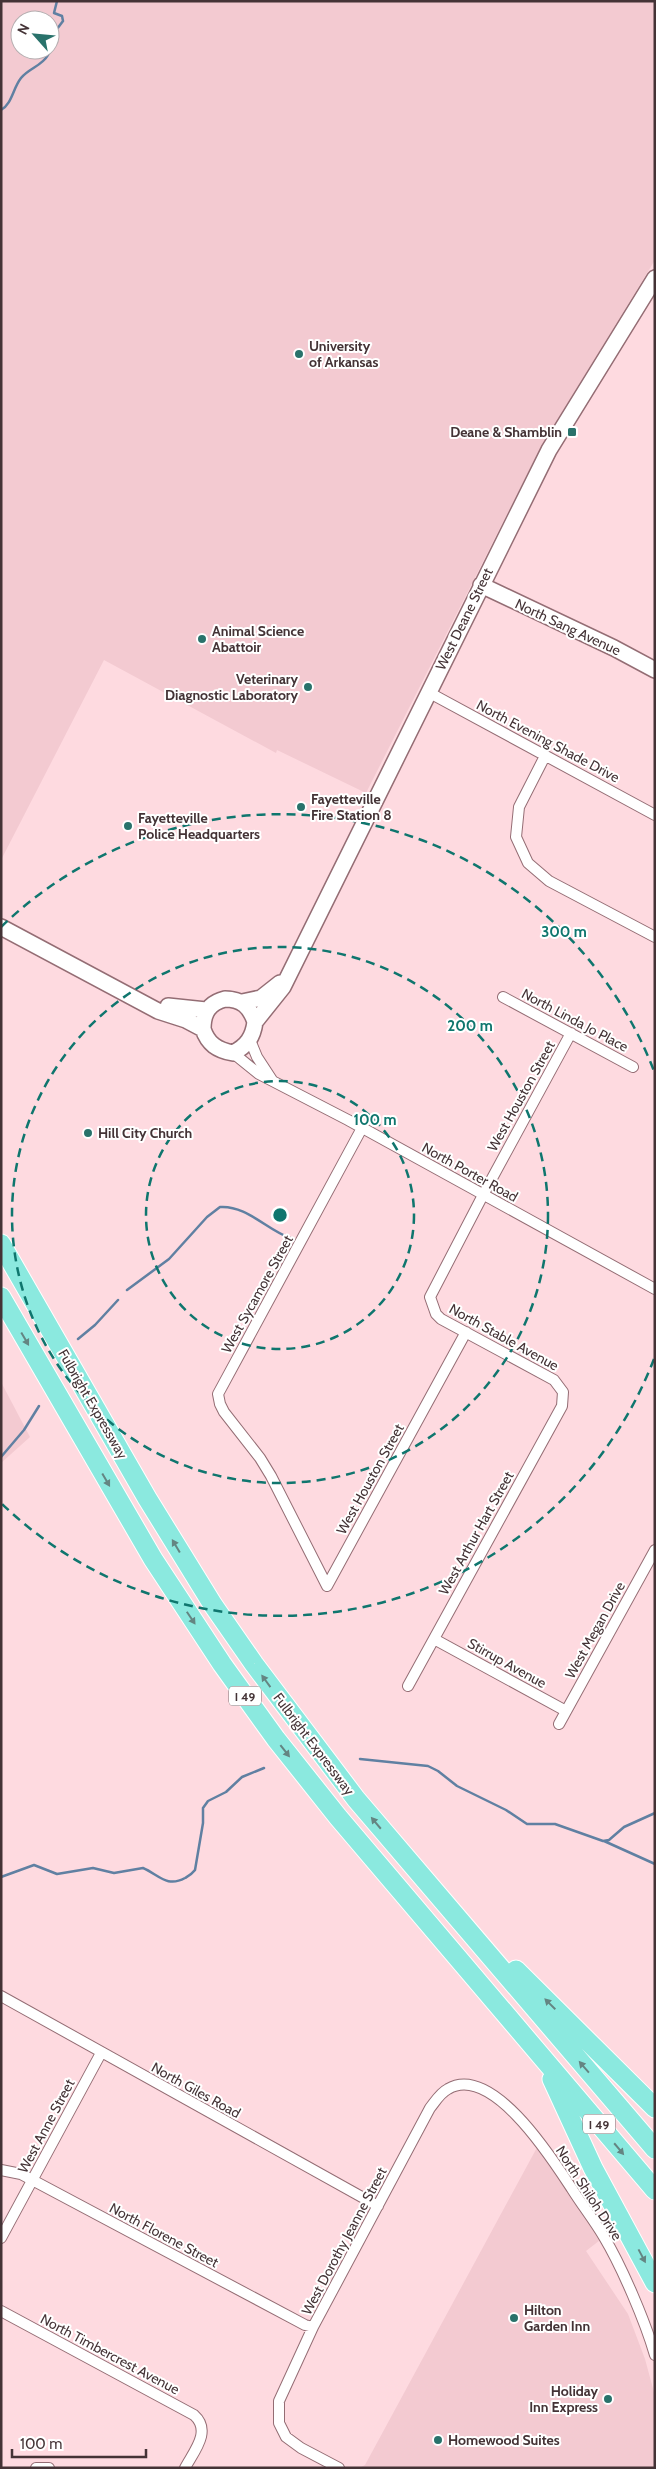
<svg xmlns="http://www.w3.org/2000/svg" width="656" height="2469" viewBox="0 0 656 2469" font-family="Cabin,sans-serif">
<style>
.built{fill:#f3cad1;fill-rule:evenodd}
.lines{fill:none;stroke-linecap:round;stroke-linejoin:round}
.stream{stroke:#6080a2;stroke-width:2.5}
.street-casing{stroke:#946d74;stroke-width:12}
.secondary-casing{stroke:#946d74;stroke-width:18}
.highway-casing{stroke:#fff;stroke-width:21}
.street{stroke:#fff;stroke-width:10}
.secondary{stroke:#fff;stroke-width:15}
.highway{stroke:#8be9df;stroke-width:19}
.oneway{fill:#648582}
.ring{fill:none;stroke:#0f766e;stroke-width:2.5;stroke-dasharray:9 6}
.poi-dot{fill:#29726b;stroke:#fff;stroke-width:2}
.labels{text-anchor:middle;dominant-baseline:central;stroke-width:4;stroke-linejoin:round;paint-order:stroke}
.shield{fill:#fff;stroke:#7c7072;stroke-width:1}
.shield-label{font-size:12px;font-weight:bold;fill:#443336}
.poi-label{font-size:14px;font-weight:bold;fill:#443336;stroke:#fff;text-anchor:start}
.street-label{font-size:14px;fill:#443336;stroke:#fff}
.centre{fill:#0f766e;stroke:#fff;stroke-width:2.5}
.ring-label{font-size:15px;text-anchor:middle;font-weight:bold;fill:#0f766e;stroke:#fff;stroke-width:4;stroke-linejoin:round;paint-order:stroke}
</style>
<rect width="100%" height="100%" fill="#fedae0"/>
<!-- built -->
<path class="built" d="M 1,1 L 655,1 L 655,260 L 541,447 L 366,793 L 277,750 L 276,753 L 104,660 L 1,860 ZM 20,20 L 50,20 L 50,50 L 20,50 Z
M 1,1382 L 30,1437 L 1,1463 Z
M 540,2142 L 604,2237 L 586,2251 L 628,2314 L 645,2359 L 655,2396 L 655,2468 L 359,2468 L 365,2465 Z"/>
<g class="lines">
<!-- stream -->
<path class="stream" d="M 1,110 C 12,104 13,88 21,78 C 29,68 42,66 48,55 C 53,46 55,38 57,29 L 63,21 L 62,16 L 54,13 L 57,1
M 127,1290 L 169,1259 L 207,1217 L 220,1207 C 246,1205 267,1230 290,1238
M 78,1339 L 95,1325 L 118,1300
M 1,1457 L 24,1430 L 39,1406
M 360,1759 L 428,1766 L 438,1771 L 457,1786 L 506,1810 L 527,1824 L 555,1824 L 603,1841 L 609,1840 L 624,1827 L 655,1813
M 604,1841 L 655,1864
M 1,1877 L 34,1865 L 57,1874 L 93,1868 L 114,1873 L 143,1868 C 159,1875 167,1888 185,1878 C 190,1875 192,1874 195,1870 L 203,1823 L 203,1808 L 208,1801 L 226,1792 L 242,1777 L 264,1768"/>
<defs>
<path id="street" d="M 428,692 L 655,815
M 545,756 L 519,807 L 516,837 L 528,863 L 549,881 L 655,937
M 503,997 L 633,1067
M 250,1040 L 257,1057 L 272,1080
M 233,1053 L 259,1074 L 348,1120 L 655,1289
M 327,1586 L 271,1476 L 260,1458 L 224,1412 L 220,1404 L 218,1394 L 362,1128
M 327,1586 L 466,1332
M 434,1639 L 566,1711
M 408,1686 L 562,1406 L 563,1392 L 554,1380 L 441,1319 L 436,1314 L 430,1297 L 483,1195 L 571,1033
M 559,1724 L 655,1550
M 1,1996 L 378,2206
M 1,2170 L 21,2174 L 305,2325 L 313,2327
M 1,2238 L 101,2053
M 1,2311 L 194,2415 C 212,2431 194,2451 185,2468
M 36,2468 L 49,2468
M 339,2468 L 301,2448 L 286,2437 L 279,2423 L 279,2401 L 313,2327 L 430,2108 C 435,2102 440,2093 448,2089 C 492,2063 553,2160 572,2189 C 582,2205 594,2220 604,2237 C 622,2267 645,2321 655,2355"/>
<path id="secondary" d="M 481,585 L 614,648 L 655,670
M 1,927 L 158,1011 L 186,1020 L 203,1029
M 225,999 C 242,999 250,1007 255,1022 C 253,1037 247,1046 233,1053 C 217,1050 208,1044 203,1029 C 203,1013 209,1003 225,999 Z
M 242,1002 L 261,998 L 280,983
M 168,1006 L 206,1010
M 255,1022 L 283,987 L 549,450 L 655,278"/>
<path id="highway" d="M 1,1244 L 147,1498 L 213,1605 L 254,1664 L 356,1799 L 655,2149
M 1,1297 L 153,1559 L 222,1664 L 276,1739 L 338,1817 L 655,2190
M 516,1970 L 655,2108
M 552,2079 L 593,2168 L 655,2283"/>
</defs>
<!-- street casing -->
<use href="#street" class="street-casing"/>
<!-- secondary casing -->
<use href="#secondary" class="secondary-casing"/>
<!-- highway casing -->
<use href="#highway" class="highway-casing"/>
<!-- street -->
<use href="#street" class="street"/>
<!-- secondary -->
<use href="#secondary" class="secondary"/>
<!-- highway -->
<use href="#highway" class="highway"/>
</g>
<!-- one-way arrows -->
<defs><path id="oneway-solid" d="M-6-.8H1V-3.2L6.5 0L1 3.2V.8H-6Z" transform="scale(1.25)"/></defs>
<g class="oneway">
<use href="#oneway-solid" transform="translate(25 1339) rotate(60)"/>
<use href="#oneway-solid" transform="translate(106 1480) rotate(60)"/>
<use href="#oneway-solid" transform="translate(176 1546) rotate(-121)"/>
<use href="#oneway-solid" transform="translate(191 1618) rotate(56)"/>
<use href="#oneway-solid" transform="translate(266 1681) rotate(-126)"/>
<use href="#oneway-solid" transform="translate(285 1751) rotate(52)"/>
<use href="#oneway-solid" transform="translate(376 1823) rotate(-130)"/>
<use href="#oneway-solid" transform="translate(550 2004) rotate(-135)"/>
<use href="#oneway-solid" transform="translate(584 2067) rotate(-131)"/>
<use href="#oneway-solid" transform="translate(619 2149) rotate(50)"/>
<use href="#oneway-solid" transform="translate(642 2256) rotate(62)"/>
</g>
<!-- distance rings -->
<g class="ring">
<circle cx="280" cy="1215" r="134"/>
<circle cx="280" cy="1215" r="268"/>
<path d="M654 1359A401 401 0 0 1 1 1503M1 927A401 401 0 0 1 654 1071"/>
</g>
<!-- markers -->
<g class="poi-dot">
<circle cx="299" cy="354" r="5"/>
<rect x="567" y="427" width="10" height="10" rx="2.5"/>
<circle cx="202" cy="639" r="5"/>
<circle cx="308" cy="687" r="5"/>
<circle cx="301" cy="807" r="5"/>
<circle cx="128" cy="826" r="5"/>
<circle cx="88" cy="1133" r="5"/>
<circle cx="514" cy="2318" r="5"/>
<circle cx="608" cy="2399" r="5"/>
<circle cx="438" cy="2440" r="5"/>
</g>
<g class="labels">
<!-- shield labels -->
<g class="shield">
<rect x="229" y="1686.5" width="32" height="19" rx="4"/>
<rect x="583" y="2114.5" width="32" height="19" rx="4"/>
</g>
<g class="shield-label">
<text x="245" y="1696">I 49</text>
<text x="599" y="2124">I 49</text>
</g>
<!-- poi labels -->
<g class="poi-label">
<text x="309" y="346">University<tspan x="309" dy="16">of Arkansas</tspan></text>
<text x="562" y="432" text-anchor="end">Deane &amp; Shamblin</text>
<text x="212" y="631">Animal Science<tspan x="212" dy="16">Abattoir</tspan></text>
<text x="298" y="679" text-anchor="end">Veterinary<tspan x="298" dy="16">Diagnostic Laboratory</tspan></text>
<text x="311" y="799">Fayetteville<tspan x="311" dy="16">Fire Station 8</tspan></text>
<text x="138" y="818">Fayetteville<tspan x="138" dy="16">Police Headquarters</tspan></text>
<text x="98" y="1133">Hill City Church</text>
<text x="524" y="2310">Hilton<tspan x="524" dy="16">Garden Inn</tspan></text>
<text x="598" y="2391" text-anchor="end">Holiday<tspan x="598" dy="16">Inn Express</tspan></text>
<text x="448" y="2440">Homewood Suites</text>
</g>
<!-- street labels -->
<g class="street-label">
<text transform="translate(464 619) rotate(-64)">West Deane Street</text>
<text transform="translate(568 627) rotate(25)">North Sang Avenue</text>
<text transform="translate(548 741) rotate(28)">North Evening Shade Drive</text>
<text transform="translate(575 1020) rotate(28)">North Linda Jo Place</text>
<text transform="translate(521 1096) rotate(-61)">West Houston Street</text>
<text transform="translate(470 1172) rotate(29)">North Porter Road</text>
<text transform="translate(257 1294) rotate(-61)">West Sycamore Street</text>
<text transform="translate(504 1337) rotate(29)">North Stable Avenue</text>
<text transform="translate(93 1404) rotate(60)">Fulbright Expressway</text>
<text transform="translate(370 1479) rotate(-61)">West Houston Street</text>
<text transform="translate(476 1533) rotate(-61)">West Arthur Hart Street</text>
<text transform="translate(595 1630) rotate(-61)">West Megan Drive</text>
<text transform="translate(507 1663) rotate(29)">Stirrup Avenue</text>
<text transform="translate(314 1744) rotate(53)">Fulbright Expressway</text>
<text transform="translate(196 2090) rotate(29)">North Giles Road</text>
<text transform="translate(46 2126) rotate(-62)">West Anne Street</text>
<text transform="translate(589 2193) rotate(57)">North Shiloh Drive</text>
<text transform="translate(164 2235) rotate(28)">North Florene Street</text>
<text transform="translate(344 2241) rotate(-62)">West Dorothy Jeanne Street</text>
<text transform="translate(110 2354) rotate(28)">North Timbercrest Avenue</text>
</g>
</g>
<circle cx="280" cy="1215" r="8" class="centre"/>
<g class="ring-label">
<text x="564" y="937">300 m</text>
<text x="470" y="1031">200 m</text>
<text x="375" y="1125">100 m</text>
</g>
<!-- border -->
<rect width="656" height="2469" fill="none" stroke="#443336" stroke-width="5"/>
<!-- north arrow -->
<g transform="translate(35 35) rotate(297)"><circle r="24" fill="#ffffff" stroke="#b4adaf"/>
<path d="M0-4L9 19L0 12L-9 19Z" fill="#29726b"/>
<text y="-8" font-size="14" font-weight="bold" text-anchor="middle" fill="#443336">N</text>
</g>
<!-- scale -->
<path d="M12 2449v8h134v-8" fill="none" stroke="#443336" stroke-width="2.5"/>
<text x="20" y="2449" font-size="15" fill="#443336" stroke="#ffffff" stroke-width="4" paint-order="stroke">100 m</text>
</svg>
